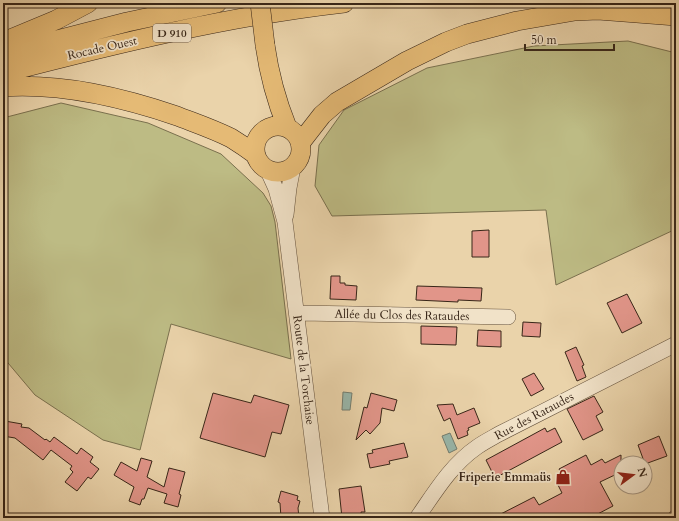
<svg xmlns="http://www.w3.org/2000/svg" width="679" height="521" viewBox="0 0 679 521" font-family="Cardo,serif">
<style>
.green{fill:#bdbb84;stroke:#7a704e}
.water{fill:#98b7ab;stroke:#727d70}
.building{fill:#e19589;stroke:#382618}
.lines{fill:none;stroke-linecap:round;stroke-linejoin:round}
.minor-casing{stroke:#64513c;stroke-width:16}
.major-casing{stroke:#382618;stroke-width:20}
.minor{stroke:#f1e2c8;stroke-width:15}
.major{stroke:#e5ba75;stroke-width:19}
.major-bridge-casing{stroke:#382618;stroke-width:20;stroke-linecap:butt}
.major-bridge{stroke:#e5ba75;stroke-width:19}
.labels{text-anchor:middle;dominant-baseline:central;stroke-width:3.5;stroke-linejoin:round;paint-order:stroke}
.shield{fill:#f1e2c8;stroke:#705e4d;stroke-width:1}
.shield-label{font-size:11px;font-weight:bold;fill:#382618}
.street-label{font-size:12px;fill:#382618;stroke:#f1e2c8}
.poi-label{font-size:12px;font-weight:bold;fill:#382618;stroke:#f1e2c8;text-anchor:end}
</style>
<rect width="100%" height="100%" fill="#ead3aa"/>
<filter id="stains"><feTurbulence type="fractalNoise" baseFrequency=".005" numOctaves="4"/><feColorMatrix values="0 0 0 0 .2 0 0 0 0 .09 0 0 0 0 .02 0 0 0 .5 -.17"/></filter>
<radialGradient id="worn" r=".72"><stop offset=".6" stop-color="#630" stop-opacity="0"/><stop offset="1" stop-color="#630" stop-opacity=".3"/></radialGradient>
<!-- green -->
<path class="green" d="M 628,41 L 676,53 L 676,229 L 556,285 L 546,210 L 332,216 L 315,186 L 319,145 L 344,110 L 427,68 L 534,46 Z
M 61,103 L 148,123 L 221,154 L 263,193 L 271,206 L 275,222 L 291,359 L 171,324 L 140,450 L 103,440 L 35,395 L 3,357 L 3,118 Z"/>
<!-- water -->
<path class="water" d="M 343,392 L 352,393 L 350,410 L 342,410 Z
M 450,433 L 457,449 L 449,453 L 442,436 Z"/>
<!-- building -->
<path class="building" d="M 489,230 L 489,257 L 472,257 L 472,231 Z
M 331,276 L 340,276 L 340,283 L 345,283 L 345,285 L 357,286 L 356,300 L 330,299 Z
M 417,286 L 482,288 L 481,301 L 458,300 L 458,302 L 416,300 Z
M 627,294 L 642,323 L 622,333 L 607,303 Z
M 523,322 L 541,323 L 540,337 L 522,336 Z
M 421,326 L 457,327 L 456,345 L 421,344 Z
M 478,330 L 501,331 L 501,347 L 477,346 Z
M 576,347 L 584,365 L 582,366 L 586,377 L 577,381 L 565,352 Z
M 534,373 L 544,389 L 531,396 L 522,379 Z
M 213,393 L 251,403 L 254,395 L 289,405 L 281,434 L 272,432 L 265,457 L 200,438 Z
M 371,393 L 397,400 L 394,411 L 382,408 L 380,423 L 370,434 L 366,430 L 356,440 L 364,407 L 367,408 Z
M 594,396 L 603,412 L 596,416 L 603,430 L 583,440 L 567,409 Z
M 453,404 L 457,415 L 474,408 L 480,423 L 468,428 L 469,430 L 467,431 L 468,435 L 458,439 L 450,418 L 444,421 L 437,405 Z
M 5,421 L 22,424 L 21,427 L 29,428 L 45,440 L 46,439 L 50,442 L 54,437 L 77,454 L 81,448 L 93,457 L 90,462 L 99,469 L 91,479 L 88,477 L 77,491 L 65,482 L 73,472 L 70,469 L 72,466 L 51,450 L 43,460 L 15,438 L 3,436 Z
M 545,428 L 547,432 L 555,428 L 562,442 L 495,478 L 486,460 Z
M 659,436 L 667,456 L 645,464 L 638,445 Z
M 404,443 L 408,457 L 389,461 L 390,464 L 370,468 L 367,454 L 373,453 L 372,450 Z
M 586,455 L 591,465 L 602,459 L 605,463 L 621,455 L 621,472 L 600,482 L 613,506 L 590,518 L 493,518 L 534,497 L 539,505 L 562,493 L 556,481 L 563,477 L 559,469 Z
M 141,458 L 152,461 L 147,477 L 164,487 L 169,468 L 185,472 L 179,494 L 181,495 L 178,507 L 164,503 L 167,494 L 148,488 L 144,499 L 142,499 L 140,505 L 129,501 L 134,487 L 114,475 L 121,462 L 137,471 Z
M 361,486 L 365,512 L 361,512 L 362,518 L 342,518 L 339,489 Z
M 281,491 L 298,496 L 297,500 L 300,501 L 298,508 L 299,518 L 281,518 L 280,503 L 278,502 Z"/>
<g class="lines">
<defs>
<path id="minor" d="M 267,169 L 276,189 L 285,222 L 322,518
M 286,215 L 289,188 L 293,167
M 297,316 L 302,313 L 508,317
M 417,518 C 435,492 451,465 477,447 C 484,442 492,438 499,434 L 676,344
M 675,518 L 676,518"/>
<path id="major" d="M 3,42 L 56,20 L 88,3
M 265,45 C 269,73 276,100 287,127
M 3,54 L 127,22 L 217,3
M 3,73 C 115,44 229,16 344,3
M 3,87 C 62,83 121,97 177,116 C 195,123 213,129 231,138 C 239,143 248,149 256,155
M255 149a23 23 0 1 1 46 0a23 23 0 1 1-46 0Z
M 301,142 L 322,115 L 337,102 L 407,61 L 446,42 L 467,34 L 517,21 L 575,11 L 598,10 L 676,16"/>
</defs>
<!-- minor casing -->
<use href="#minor" class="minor-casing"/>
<!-- major casing -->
<use href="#major" class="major-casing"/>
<!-- minor -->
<use href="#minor" class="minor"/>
<!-- major -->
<use href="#major" class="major"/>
<defs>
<path id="major-bridge" d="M 260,3 L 265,45"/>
</defs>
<!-- major-bridge casing -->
<use href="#major-bridge" class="major-bridge-casing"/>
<!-- major-bridge -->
<use href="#major-bridge" class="major-bridge"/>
</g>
<!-- icons -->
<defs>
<symbol id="shop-bare" viewBox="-9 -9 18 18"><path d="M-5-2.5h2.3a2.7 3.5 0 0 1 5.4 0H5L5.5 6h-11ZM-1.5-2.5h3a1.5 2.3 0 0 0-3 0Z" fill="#8f2418" stroke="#f1e2c8" stroke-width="2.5" paint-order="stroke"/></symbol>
</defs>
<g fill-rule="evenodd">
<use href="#shop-bare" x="552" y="466" width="22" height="22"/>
</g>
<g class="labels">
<!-- shield labels -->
<rect class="shield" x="153" y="24" width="38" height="18" rx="3"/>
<g class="shield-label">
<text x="172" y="33">D 910</text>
</g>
<!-- street labels -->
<g class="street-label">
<text transform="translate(102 48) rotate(-13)">Rocade Ouest</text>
<text transform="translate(402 315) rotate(1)">Allée du Clos des Rataudes</text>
<text transform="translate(304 370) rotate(83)">Route de la Torchaise</text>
<text transform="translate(534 416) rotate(-28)">Rue des Rataudes</text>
</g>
<!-- poi labels -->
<g class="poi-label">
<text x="551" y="477">Friperie Emmaüs</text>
</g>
</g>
<!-- margin -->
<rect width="679" height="521" fill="none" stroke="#ead3aa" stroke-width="16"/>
<rect x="4" y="4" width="671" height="513" fill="none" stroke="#382618" stroke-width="2"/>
<rect x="8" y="8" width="663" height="505" fill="none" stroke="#382618"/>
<!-- north arrow -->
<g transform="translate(633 475) rotate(75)"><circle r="19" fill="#f1e2c8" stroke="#a79782"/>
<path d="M0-3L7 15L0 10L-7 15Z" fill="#8f2418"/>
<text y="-6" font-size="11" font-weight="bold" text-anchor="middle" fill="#382618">N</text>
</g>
<!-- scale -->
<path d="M525 44v6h89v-6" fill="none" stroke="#382618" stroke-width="2"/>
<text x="531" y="44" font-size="12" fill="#382618" stroke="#f1e2c8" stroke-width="3" paint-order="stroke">50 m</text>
<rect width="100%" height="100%" filter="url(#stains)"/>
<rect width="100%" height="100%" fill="url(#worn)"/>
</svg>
